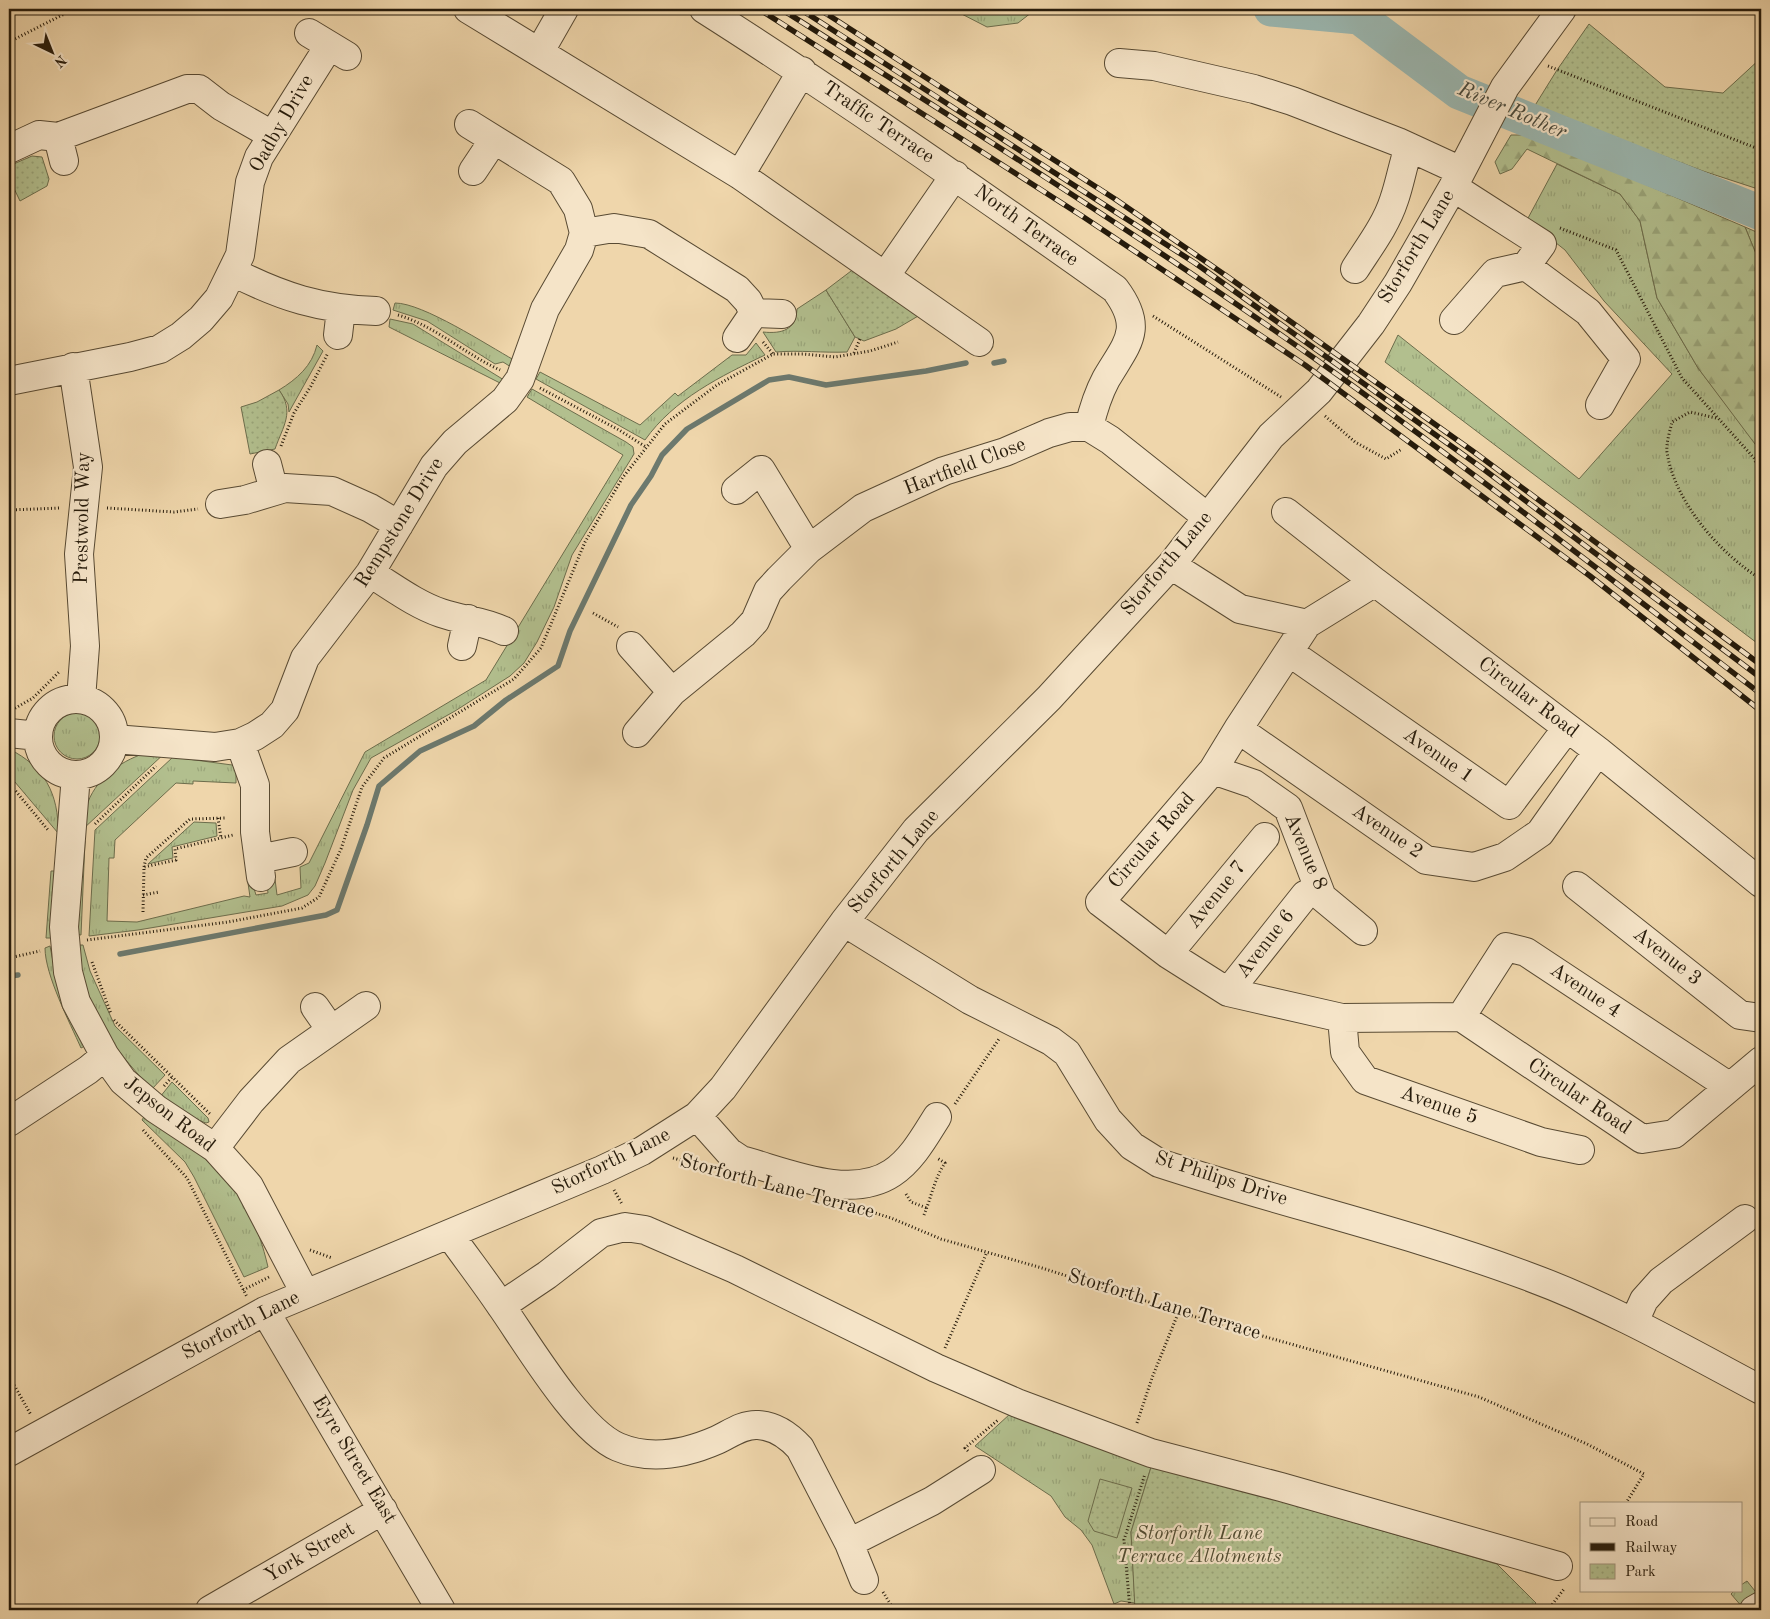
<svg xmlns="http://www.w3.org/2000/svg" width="1770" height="1619" viewBox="0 0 1770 1619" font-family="'Old Standard TT',serif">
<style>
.grass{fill:url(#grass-tufts);stroke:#6c6d4c}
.forest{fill:url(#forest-firs);stroke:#6c6d4c}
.park{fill:url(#park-dots);stroke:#6c6d4c}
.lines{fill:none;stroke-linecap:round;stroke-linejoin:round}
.stream{stroke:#6c796e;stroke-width:5.5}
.river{stroke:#9bb7b0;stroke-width:35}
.minor-casing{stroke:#584a33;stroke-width:30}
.path{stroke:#261b0b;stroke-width:3;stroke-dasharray:1 2.5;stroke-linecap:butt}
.minor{stroke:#f5e4c8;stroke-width:28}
.rail-casing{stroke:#261b0b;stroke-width:5.5}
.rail{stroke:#f5e4c8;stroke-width:4;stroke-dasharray:11;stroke-linecap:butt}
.labels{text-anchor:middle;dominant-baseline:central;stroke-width:4.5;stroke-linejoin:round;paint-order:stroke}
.street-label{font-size:20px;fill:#261b0b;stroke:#f5e4c8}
.park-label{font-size:20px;font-style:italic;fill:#504c32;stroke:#f5e4c8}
.water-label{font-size:21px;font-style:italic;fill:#494a3d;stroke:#f5e4c8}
</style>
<defs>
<pattern id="grass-tufts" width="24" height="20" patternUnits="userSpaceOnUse" patternTransform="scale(1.25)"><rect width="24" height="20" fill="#b2bf8e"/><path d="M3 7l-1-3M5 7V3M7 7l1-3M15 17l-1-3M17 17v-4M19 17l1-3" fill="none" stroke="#99a479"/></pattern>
<pattern id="forest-firs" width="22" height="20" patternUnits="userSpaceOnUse" patternTransform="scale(1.25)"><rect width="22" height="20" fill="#b2bf8e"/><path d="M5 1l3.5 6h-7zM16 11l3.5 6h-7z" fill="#99a479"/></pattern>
<pattern id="park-dots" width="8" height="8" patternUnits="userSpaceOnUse" patternTransform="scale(1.25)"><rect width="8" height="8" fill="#b2bf8e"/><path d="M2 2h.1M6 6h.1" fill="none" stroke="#99a479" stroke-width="1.8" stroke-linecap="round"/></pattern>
</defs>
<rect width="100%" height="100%" fill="#efd6ab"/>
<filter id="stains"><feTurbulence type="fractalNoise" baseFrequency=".004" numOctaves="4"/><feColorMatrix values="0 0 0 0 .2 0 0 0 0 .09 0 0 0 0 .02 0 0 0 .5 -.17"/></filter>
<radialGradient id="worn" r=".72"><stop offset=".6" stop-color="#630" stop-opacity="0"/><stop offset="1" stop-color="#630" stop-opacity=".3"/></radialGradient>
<!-- grass -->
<path class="grass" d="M 952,9 L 1036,9 L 1018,23 L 987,27 Z
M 1557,164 L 1620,194 L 1640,221 L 1657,298 L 1698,368 L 1761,450 L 1761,646 L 1385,362 L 1398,335 L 1579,479 L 1672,374 L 1604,301 L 1565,250 L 1527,220 Z
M 1745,227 L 1761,234 L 1761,266 Z
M 826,290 L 855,337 L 847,352 C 823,353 800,350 776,352 L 763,332 C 782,334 796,330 797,309 Z
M 395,303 C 423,303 487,345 514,360 L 511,367 L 503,362 L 495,364 L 427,321 L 393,310 Z
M 390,319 L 413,324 L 504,380 L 502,384 L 389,327 Z
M 756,343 L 765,355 C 721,376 674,399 645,440 L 536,379 L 540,372 L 640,425 L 675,393 L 678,396 L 732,355 L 746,355 Z
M 317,345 L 323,351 L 289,412 L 288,404 L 279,390 C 297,379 312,366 317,345 Z
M 532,389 L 626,442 L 633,447 L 634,454 L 572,555 L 554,607 L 537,642 L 524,663 L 510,676 L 455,711 L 371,758 L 353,790 L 325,863 L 315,886 L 308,895 L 282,906 L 138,930 L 89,936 L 95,830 L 173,757 L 232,765 L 236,768 L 236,783 L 193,781 L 193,784 L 176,783 L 115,840 L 114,858 L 109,858 L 107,921 L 137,922 L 244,896 L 250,897 L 248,883 L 252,882 L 256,895 L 268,893 L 267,885 L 270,875 L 275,879 L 277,895 L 301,888 L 300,867 L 309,863 L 365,752 L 486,680 L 623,455 L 527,397 Z
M54 736a23 23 0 1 1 46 0a23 23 0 1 1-46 0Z
M 9,749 C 44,766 59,794 58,833 L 9,775 Z
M 149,752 L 166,752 L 83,829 C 84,821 84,810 88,802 C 98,776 124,759 149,752 Z
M 194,822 L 216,823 L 217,836 L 172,847 L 173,858 L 148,864 Z
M 85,841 L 81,935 L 75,934 L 82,842 Z
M 51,871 L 56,871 L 51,938 L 46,938 Z
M 77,945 L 83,945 L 90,971 L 115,1026 L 165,1075 L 152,1089 C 110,1046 84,1006 77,945 Z
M 50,946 L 56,977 L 87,1045 L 81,1048 C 70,1023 45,975 45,948 Z
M 172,1082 L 208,1118 L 209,1122 L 206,1123 L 185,1115 L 160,1097 Z
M 145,1115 C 212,1163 248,1181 268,1267 L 244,1277 L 194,1177 L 185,1162 L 142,1120 Z
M 1010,1414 L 1152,1464 L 1131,1532 L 1135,1603 L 1121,1601 L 1114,1604 L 1092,1545 L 1081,1530 L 1065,1517 L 1051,1496 L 975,1446 Z
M 1747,1581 L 1759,1596 L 1743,1608 L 1731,1594 L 1735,1590 L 1741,1590 L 1741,1585 Z"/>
<!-- forest -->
<path class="forest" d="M 1511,135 L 1530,135 L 1745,227 L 1761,266 L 1761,452 L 1698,368 L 1657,298 L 1640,221 L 1620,194 L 1527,149 L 1512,169 L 1500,174 L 1495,162 Z"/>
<!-- park -->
<path class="park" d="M 1589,24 L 1665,87 L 1723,93 L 1761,58 L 1761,190 L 1703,171 L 1534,107 L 1557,70 Z
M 32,156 L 42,157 L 49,179 L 47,186 L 20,201 L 9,178 L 9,166 Z
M 855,268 L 925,312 L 896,329 L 864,341 L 855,337 L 826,290 Z
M 279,390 C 295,412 283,426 275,449 L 250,454 L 241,407 L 257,402 Z
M 1152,1464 L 1497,1564 L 1536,1603 L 1531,1610 L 1135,1610 L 1131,1532 Z
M 1100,1479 L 1132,1488 L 1117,1538 L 1094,1531 L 1088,1521 Z"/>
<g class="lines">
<!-- stream -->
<path class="stream" d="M 994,363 L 1004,361
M 120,954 L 326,915 L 337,910 L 367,825 L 379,786 L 420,751 L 474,726 L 506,700 L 558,666 L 570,631 L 631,505 L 651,476 L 662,455 L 687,429 L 769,380 L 789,377 L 826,385 L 926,371 L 966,363
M 9,976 L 18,975"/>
<!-- river -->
<path class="river" d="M 1271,9 L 1359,17 L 1459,92 L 1761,213"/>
<defs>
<path id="minor" d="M 468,9 L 740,175 L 979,342
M 704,9 C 844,98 980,193 1115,289 C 1145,329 1127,343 1106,379 C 1098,394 1093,410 1089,427 L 1110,440 L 1207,517
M 309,33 L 347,56
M 540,51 L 564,9
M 1119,63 L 1154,66 L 1254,89 L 1292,101 L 1398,142 L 1461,171
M 58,137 L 64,161
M 9,149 L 39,135 L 58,137 L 187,89 L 199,89 L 221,106 L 272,135
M 473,171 L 493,141
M 740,175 L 802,71
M 1453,187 L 1542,244 L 1526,266 L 1588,312 L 1626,359 L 1600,405
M 584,233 L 614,228 L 649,234 L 737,289 L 748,301 L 754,313
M 1355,269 C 1369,247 1386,225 1394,200 C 1400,183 1403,164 1409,147
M 233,272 C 282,297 320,309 376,311
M 886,275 L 955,175
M 1454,320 L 1495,273 L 1526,266
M 338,335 L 341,309
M 737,338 L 754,313 L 782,314
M 73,367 L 88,467 L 79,554 L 85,646 L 81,699
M 9,381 L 130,357 L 160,349 L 181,336 L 201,319 L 219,298 L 240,255 L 250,182 L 259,157 L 329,46
M 267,464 L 274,491
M 736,490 L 761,470 L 809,549
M 220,504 L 245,500 L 285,488 L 332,491 L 370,508 L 399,525
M 1286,512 L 1375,582
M 1171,565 L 1240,609 L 1307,624
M 370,573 C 393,587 415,604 441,613 C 464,621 481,620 504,631
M 462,646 L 468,619
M 631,646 L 672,692
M 1289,652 L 1509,805 L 1567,728
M38 737a38 38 0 1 1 76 0a38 38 0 1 1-76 0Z
M 1238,729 L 1426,860 L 1474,867 L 1505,857 L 1540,833 L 1598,751
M 9,733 L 38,736
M 637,733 L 672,692 L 743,634 L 755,621 L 768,591 L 779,579 L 809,549 L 863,508 L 944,471 L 1005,452 L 1049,433 L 1070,427 L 1089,427
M 114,739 L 215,747 L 240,743 L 255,736 L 272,725 L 285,710 L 305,658 L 370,573 L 434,466 L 455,442 L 505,400 L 520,379 L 545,309 L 579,250 L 584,233 L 578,209 L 561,181 L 469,124
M 240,743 L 255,785 L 255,832 L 261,877
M 1213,770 L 1254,784 L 1288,808 L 1322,897 L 1363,931
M 76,775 L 64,927 L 68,972 L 76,1002 L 105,1056 L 123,1081 L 156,1109 L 215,1148 L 249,1186 L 305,1293
M 259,859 L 293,852
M 1761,883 L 1598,751 L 1375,582 L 1307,624 L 1238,729 L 1213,770 L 1100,902 L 1168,954 L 1228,992 L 1342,1018 L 1461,1017 L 1642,1139 L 1674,1134 L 1761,1061
M 1577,886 L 1740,1015 L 1761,1018
M 844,922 L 970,1000 L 1051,1041 L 1067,1053 L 1108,1120 L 1132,1146 L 1159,1163 C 1281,1203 1406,1231 1527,1276 C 1609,1306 1684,1349 1761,1390
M 1168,954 L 1265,837
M 1228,992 L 1305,895
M 315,1007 L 331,1030
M 1461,1017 L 1506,947 L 1526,952 L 1730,1087
M 1342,1018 L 1345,1052 L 1365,1080 L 1541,1142 L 1580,1150
M 697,1116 L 729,1152 L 741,1160 C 786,1172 850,1201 892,1173 C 912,1160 925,1136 937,1117
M 9,1122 L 88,1070 L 105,1056
M 215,1148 L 251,1101 L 289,1060 L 366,1006
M 450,1235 C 467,1259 485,1282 501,1306 C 527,1343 578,1430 618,1447 C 651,1461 685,1454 717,1440 C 730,1434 743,1424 758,1425 C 776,1426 789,1436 800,1448 L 849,1543 L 864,1580
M 501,1306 L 547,1275 L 601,1233 L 625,1227 L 645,1230 L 735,1269 L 936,1368 L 1017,1403 L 1151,1453 L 1281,1487 L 1558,1566
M 265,1311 L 441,1610
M 1634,1322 L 1644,1300 L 1661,1281 L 1745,1219
M 9,1452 L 265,1311 L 602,1170 L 642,1151 L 697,1116 L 723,1088 L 844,922 L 916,830 L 1049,698 L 1171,565 L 1271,436 L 1319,391 L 1371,324 L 1398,283 L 1453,187 L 1505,87 L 1562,9
M 849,1543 L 932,1501 L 981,1470
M 210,1610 L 383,1510
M 1754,1610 L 1761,1606"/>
</defs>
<!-- minor casing -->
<use href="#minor" class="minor-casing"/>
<!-- path -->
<path class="path" d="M 9,42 L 74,9
M 1548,66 L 1761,150
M 1560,228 L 1616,250 L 1682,378 L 1754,458 L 1761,476
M 398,315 C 435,326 465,354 500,370
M 1153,316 L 1281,397
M 763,342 L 773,354
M 854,353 L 860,339
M 540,388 L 619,430 L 646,447
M 1325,416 L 1355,442 L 1386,459 L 1402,449
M 1716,418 L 1690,412 L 1672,422 C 1670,431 1666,443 1667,452 C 1674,501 1720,554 1761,579
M 281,446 L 294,413 L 311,386 L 328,353
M 107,508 L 174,512 L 198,509
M 9,510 L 61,508
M 593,613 L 618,627
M 12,710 L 33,698 L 59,672
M 9,783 L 48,830
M 218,818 L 221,838
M 95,824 L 156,766
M 144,867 L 146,858 L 190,819 L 227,818
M 143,895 L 159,892
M 143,912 L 144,867 L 176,860 L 175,849 L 233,835
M 87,940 L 228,922 L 302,908 L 319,897 L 341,849 L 362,787 L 384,758 L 514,679 L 541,648 L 585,542 L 623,477 L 665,424 L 717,385 L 773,354 L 803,354 L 835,357 L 870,351 L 898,342
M 9,958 L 40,951
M 92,962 L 111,1014
M 114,1020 L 211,1115
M 164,1086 L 172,1077
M 955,1104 L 999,1039
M 143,1130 L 187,1178 L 247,1297
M 673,1158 L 713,1169
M 614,1190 L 622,1204
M 906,1194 L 911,1202 L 927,1208
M 859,1208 L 891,1218 L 941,1239 L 1042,1268 L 1202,1319 L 1479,1397 L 1587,1444 L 1644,1474 L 1626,1503
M 924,1215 C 931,1198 935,1177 945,1163 L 937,1158
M 310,1250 L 332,1258
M 243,1290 L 271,1276
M 945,1348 L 987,1252
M 9,1376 L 31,1415
M 1137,1423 L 1152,1378 L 1179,1311
M 968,1451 L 965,1448 L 998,1420
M 883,1592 L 894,1610
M 1130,1610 L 1124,1540 L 1145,1474
M 1548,1610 L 1564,1589"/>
<!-- minor -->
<use href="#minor" class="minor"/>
<defs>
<path id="rail" d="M 759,9 L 1082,216 L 1305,365 L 1590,576 L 1761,711
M 781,9 C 960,122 1141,236 1314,358 C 1466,466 1613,581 1761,694
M 800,9 L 1195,263 L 1482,468 L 1761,678
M 819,9 L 1115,199 L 1228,277 L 1474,452 L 1761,665"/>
</defs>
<!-- rail casing -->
<use href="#rail" class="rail-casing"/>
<!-- rail -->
<use href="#rail" class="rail"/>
</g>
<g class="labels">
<!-- street labels -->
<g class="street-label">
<text transform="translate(878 123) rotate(34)">Traffic Terrace</text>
<text transform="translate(282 124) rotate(-60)">Oadby Drive</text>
<text transform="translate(1026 226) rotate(36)">North Terrace</text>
<text transform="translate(1417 247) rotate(-59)">Storforth Lane</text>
<text transform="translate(965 467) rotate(-21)">Hartfield Close</text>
<text transform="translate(83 518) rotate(-89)">Prestwold Way</text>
<text transform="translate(400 523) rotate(-58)">Rempstone Drive</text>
<text transform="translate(1167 564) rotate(-50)">Storforth Lane</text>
<text transform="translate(1528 698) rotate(37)">Circular Road</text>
<text transform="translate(1438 756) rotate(35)">Avenue 1</text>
<text transform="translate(1387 832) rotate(34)">Avenue 2</text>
<text transform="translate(1152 841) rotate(-49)">Circular Road</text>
<text transform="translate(1305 852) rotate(67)">Avenue 8</text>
<text transform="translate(894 862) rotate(-50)">Storforth Lane</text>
<text transform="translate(1217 895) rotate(-51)">Avenue 7</text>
<text transform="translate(1266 944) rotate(-52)">Avenue 6</text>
<text transform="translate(1667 957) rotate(38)">Avenue 3</text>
<text transform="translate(1585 991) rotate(34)">Avenue 4</text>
<text transform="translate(1579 1097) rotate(34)">Circular Road</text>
<text transform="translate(1439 1106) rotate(19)">Avenue 5</text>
<text transform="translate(169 1115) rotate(38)">Jepson Road</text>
<text transform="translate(611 1162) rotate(-26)">Storforth Lane</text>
<text transform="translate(1221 1179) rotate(18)">St Philips Drive</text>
<text transform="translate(777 1187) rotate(15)">Storforth Lane Terrace</text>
<text transform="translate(1164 1305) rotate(17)">Storforth Lane Terrace</text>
<text transform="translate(241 1326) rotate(-27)">Storforth Lane</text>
<text transform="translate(354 1460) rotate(59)">Eyre Street East</text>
<text transform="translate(310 1553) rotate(-30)">York Street</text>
</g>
<!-- park labels -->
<g class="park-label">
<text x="1199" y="1534">Storforth Lane<tspan x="1199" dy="23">Terrace Allotments</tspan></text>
</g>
<!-- water labels -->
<g class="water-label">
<text transform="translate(1512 111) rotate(23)">River Rother</text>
</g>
</g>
<!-- margin -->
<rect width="1770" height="1619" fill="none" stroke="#efd6ab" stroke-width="30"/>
<rect x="10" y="10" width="1750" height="1599" fill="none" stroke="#261b0b" stroke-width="2.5"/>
<rect x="15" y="15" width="1740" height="1589" fill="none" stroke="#261b0b"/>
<!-- legend -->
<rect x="1580" y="1502" width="162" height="90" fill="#f5e4c8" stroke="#a2947c"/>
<rect x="1590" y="1518" width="25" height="8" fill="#f5e4c8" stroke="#a2947c"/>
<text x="1625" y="1526" font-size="15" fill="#261b0b">Road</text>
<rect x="1590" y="1543" width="25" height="8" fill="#261b0b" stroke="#a2947c"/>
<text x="1625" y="1552" font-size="15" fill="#261b0b">Railway</text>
<rect x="1590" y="1564" width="25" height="15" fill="url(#park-dots)" stroke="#a2947c"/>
<text x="1625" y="1576" font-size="15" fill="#261b0b">Park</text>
<!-- north arrow -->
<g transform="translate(52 52) rotate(137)" stroke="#f5e4c8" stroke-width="4" paint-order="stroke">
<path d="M0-4L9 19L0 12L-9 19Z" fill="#261b0b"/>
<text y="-8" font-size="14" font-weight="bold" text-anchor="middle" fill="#261b0b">N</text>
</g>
<rect width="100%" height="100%" filter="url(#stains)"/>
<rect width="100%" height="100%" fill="url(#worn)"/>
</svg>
